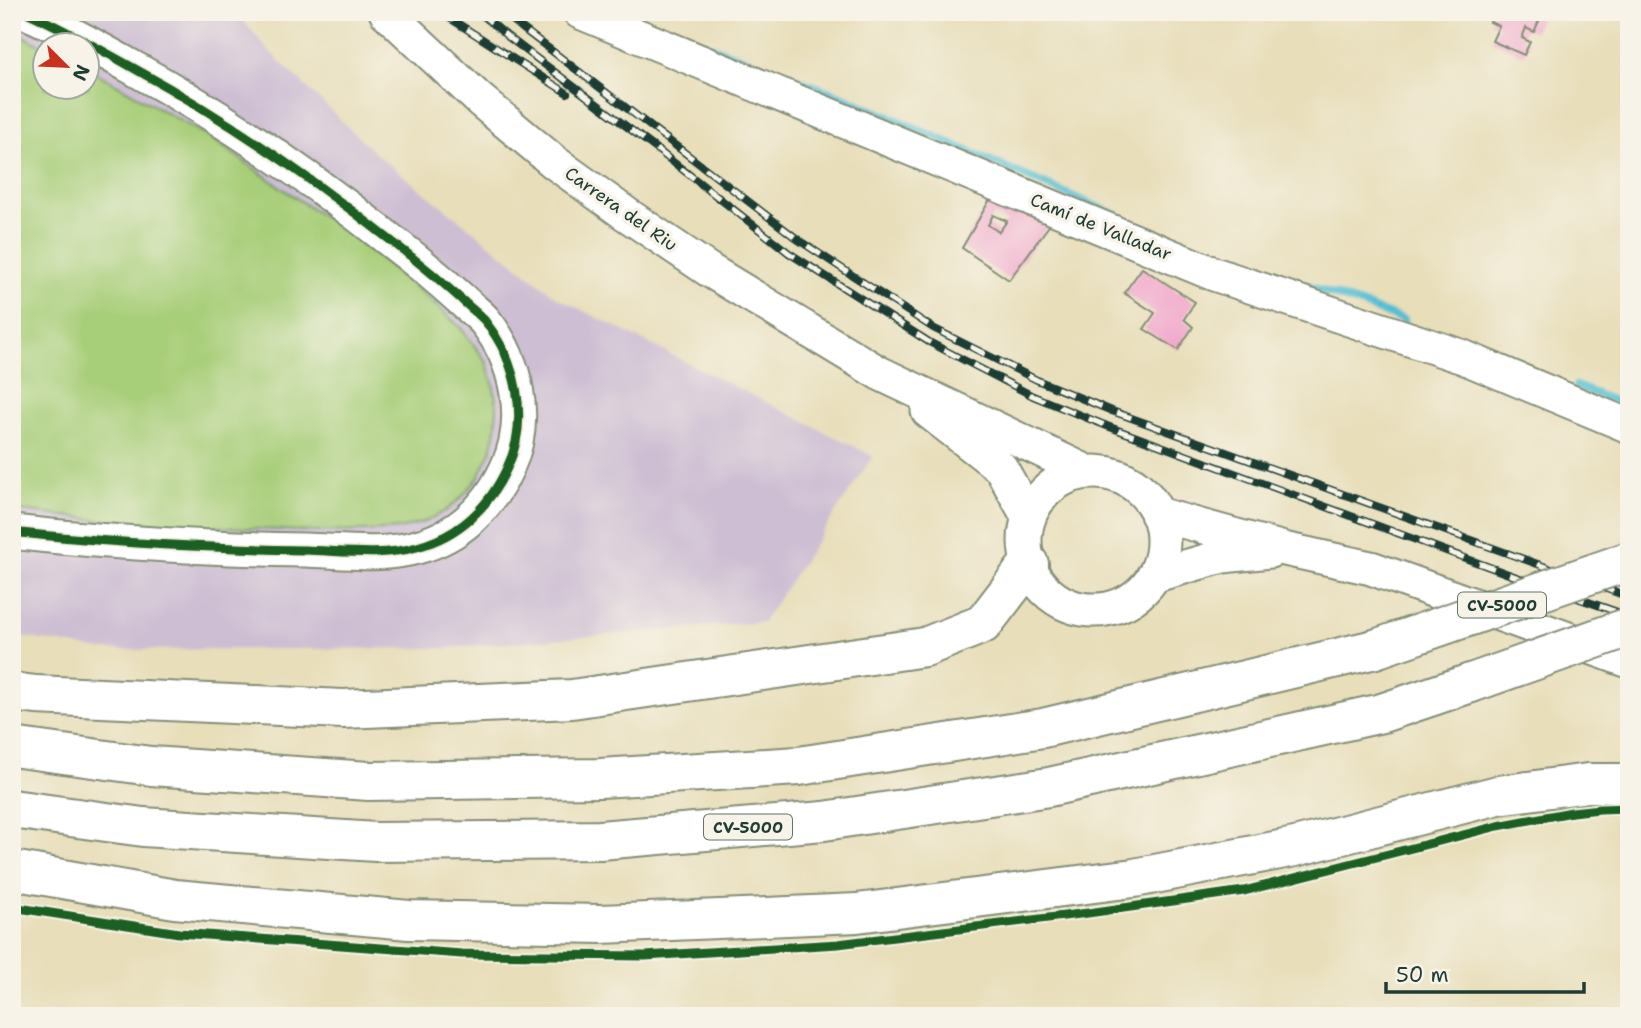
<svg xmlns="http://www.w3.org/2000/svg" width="1641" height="1028" viewBox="0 0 1641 1028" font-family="'Shantell Sans',sans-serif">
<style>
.industrial{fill:#cdbed3;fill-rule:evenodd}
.green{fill:#a7ce78;stroke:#638656;stroke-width:2}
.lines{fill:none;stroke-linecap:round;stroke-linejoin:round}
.stream{stroke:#56bfd2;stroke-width:8}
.building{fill:#f1a1c9;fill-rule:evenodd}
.minor-casing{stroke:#848e77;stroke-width:37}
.highway-casing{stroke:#848e77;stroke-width:42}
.minor{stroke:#fff;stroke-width:33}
.highway{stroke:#fff;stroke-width:38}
.rail-casing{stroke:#1f3d34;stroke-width:8}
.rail{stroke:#f7f3e8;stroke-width:5;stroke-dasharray:16;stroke-linecap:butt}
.highway-bridge-casing{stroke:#848e77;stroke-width:42;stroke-linecap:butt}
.highway-bridge{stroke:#fff;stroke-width:38}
.cycleway-casing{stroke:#f7f3e8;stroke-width:13}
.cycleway{stroke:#1b5e20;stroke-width:9}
.labels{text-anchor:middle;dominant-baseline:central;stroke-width:7;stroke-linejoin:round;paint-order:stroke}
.shield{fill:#f7f3e8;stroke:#60746a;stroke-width:2}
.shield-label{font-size:16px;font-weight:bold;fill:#1f3d34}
.street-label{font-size:18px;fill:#1f3d34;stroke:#f7f3e8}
</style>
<rect width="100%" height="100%" fill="#f7f3e8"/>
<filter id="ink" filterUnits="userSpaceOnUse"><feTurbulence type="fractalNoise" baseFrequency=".0143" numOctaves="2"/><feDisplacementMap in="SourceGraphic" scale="14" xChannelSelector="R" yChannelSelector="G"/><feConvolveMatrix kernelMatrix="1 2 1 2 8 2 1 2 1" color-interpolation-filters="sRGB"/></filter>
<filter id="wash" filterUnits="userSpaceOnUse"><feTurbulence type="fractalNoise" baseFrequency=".00686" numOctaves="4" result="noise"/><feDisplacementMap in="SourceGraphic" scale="28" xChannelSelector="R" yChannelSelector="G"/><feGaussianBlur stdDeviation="1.57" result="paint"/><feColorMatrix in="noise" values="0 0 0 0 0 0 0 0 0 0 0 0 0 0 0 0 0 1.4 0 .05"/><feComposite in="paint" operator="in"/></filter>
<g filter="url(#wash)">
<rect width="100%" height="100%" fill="#e8deba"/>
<!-- industrial -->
<path class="industrial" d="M 12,12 L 236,12 L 268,50 L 377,155 L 558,298 L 873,456 L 763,622 L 448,648 L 102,650 L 12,635 ZM 46,46 L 88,46 L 88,88 L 46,88 Z"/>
<!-- green -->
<path class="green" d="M 12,31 L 45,47 L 46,88 L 88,88 L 88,68 L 209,137 L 355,239 L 421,292 L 460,327 L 486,361 L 493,383 L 497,406 L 496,429 L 491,452 L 478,478 L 462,497 L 447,510 L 427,521 L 400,529 L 368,531 L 316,532 L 98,520 L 12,510 Z"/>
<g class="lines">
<!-- stream -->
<path class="stream" d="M 654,25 L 843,97 L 1118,216
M 1175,240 L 1358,303 L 1404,320
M 1576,386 L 1629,407"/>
</g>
<g id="blocks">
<!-- building -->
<path class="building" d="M 1495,12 L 1543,12 L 1534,32 L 1526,28 L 1522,38 L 1530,42 L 1524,55 L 1492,41 L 1499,26 L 1490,22 Z
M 992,196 L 1051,223 L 1009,280 L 962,248 ZM 993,215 L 1007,221 L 999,232 L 988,225 Z
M 1142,268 L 1195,302 L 1184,319 L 1193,327 L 1178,350 L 1144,329 L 1155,313 L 1124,293 Z"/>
</g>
</g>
<g filter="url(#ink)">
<use href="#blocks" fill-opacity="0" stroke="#848e77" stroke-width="2"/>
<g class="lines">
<defs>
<path id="minor" d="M 386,12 L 480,100 L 554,162 L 626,214 L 709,270 L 879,373 L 1087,472
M 580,12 L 1214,274 L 1463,357 L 1629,426
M 928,411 L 1001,468 L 1029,518
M1025 541a69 69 0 1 1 138 0a69 69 0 1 1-138 0Z
M 1157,514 L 1284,549 L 1371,568 L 1629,661
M 12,532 C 109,543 207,548 305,550 C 341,551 383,557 417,547 C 459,536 489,507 507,468 C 530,420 517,361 485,321 C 479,314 469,307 462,300 C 439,279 415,259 390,240 C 310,177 226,119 137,70 C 100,49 64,29 26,12
M 1153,576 L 1223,556 L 1270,551"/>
<path id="highway" d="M 12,692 L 36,695 L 343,709 L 572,699 L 925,647 L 983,624 L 1029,564
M 12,747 L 151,766 L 369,781 L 600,778 L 799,766 L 1043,728 L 1375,649
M 12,809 L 143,827 L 376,842 L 600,840 L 824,821 L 1049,787 L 1382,713 L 1471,683
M 12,870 L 175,899 L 409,920 L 601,924 L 857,913 L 1134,878 L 1295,847 L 1498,795 L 1588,783 L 1629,783"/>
</defs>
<!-- minor casing -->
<use href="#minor" class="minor-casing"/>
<!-- highway casing -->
<use href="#highway" class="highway-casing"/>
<!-- minor -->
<use href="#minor" class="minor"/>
<!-- highway -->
<use href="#highway" class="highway"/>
<defs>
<path id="rail" d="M 440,12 L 567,93
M 479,12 L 507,36 L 659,151 L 789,253 L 929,342 L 1033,396 L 1107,426 L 1511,575 L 1629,616
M 503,12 L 522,28 L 800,241 L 933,328 L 1037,380 L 1112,411 L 1629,597"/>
</defs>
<!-- rail casing -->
<use href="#rail" class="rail-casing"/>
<!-- rail -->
<use href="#rail" class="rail"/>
<defs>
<path id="highway-bridge" d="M 1375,649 L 1629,561
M 1471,683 L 1629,627"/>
</defs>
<!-- highway-bridge casing -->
<use href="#highway-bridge" class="highway-bridge-casing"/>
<!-- highway-bridge -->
<use href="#highway-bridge" class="highway-bridge"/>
<defs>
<path id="cycleway" d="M 12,532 C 109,543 207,548 305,550 C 341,551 383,557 417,547 C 459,536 489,507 507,468 C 530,420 517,361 485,321 C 479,314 469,307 462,300 C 439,279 415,259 390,240 C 310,177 226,119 137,70 C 100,49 64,29 26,12
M 12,907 L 179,933 L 462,954 L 645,956 L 838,944 L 1088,913 L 1244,891 L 1498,826 L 1572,812 L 1600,809 L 1629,808"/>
</defs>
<!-- cycleway casing -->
<use href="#cycleway" class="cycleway-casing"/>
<!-- cycleway -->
<use href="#cycleway" class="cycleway"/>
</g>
</g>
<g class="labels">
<!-- shield labels -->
<g class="shield">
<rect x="1458" y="592.5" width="88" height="25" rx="5"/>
<rect x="704" y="814.5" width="88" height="25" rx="5"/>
</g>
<g class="shield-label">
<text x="1502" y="605">CV-5000</text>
<text x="748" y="827">CV-5000</text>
</g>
<!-- street labels -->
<g class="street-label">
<text transform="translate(621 209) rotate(35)">Carrera del Riu</text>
<text transform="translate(1101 227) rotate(22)">Camí de Valladar</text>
</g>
</g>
<!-- margin -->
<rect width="1641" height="1028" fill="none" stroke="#f7f3e8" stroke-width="42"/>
<!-- north arrow -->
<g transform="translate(66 66) rotate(114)"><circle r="33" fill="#f7f3e8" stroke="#a1aaa0" stroke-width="2"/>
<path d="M0-5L12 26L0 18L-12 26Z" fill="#c8321e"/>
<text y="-10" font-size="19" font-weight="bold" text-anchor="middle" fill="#1f3d34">N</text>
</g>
<!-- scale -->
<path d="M1386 982v10h198v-10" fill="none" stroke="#1f3d34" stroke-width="3.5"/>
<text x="1396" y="982" font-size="21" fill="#1f3d34" stroke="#f7f3e8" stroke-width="5" paint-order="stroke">50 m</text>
</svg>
